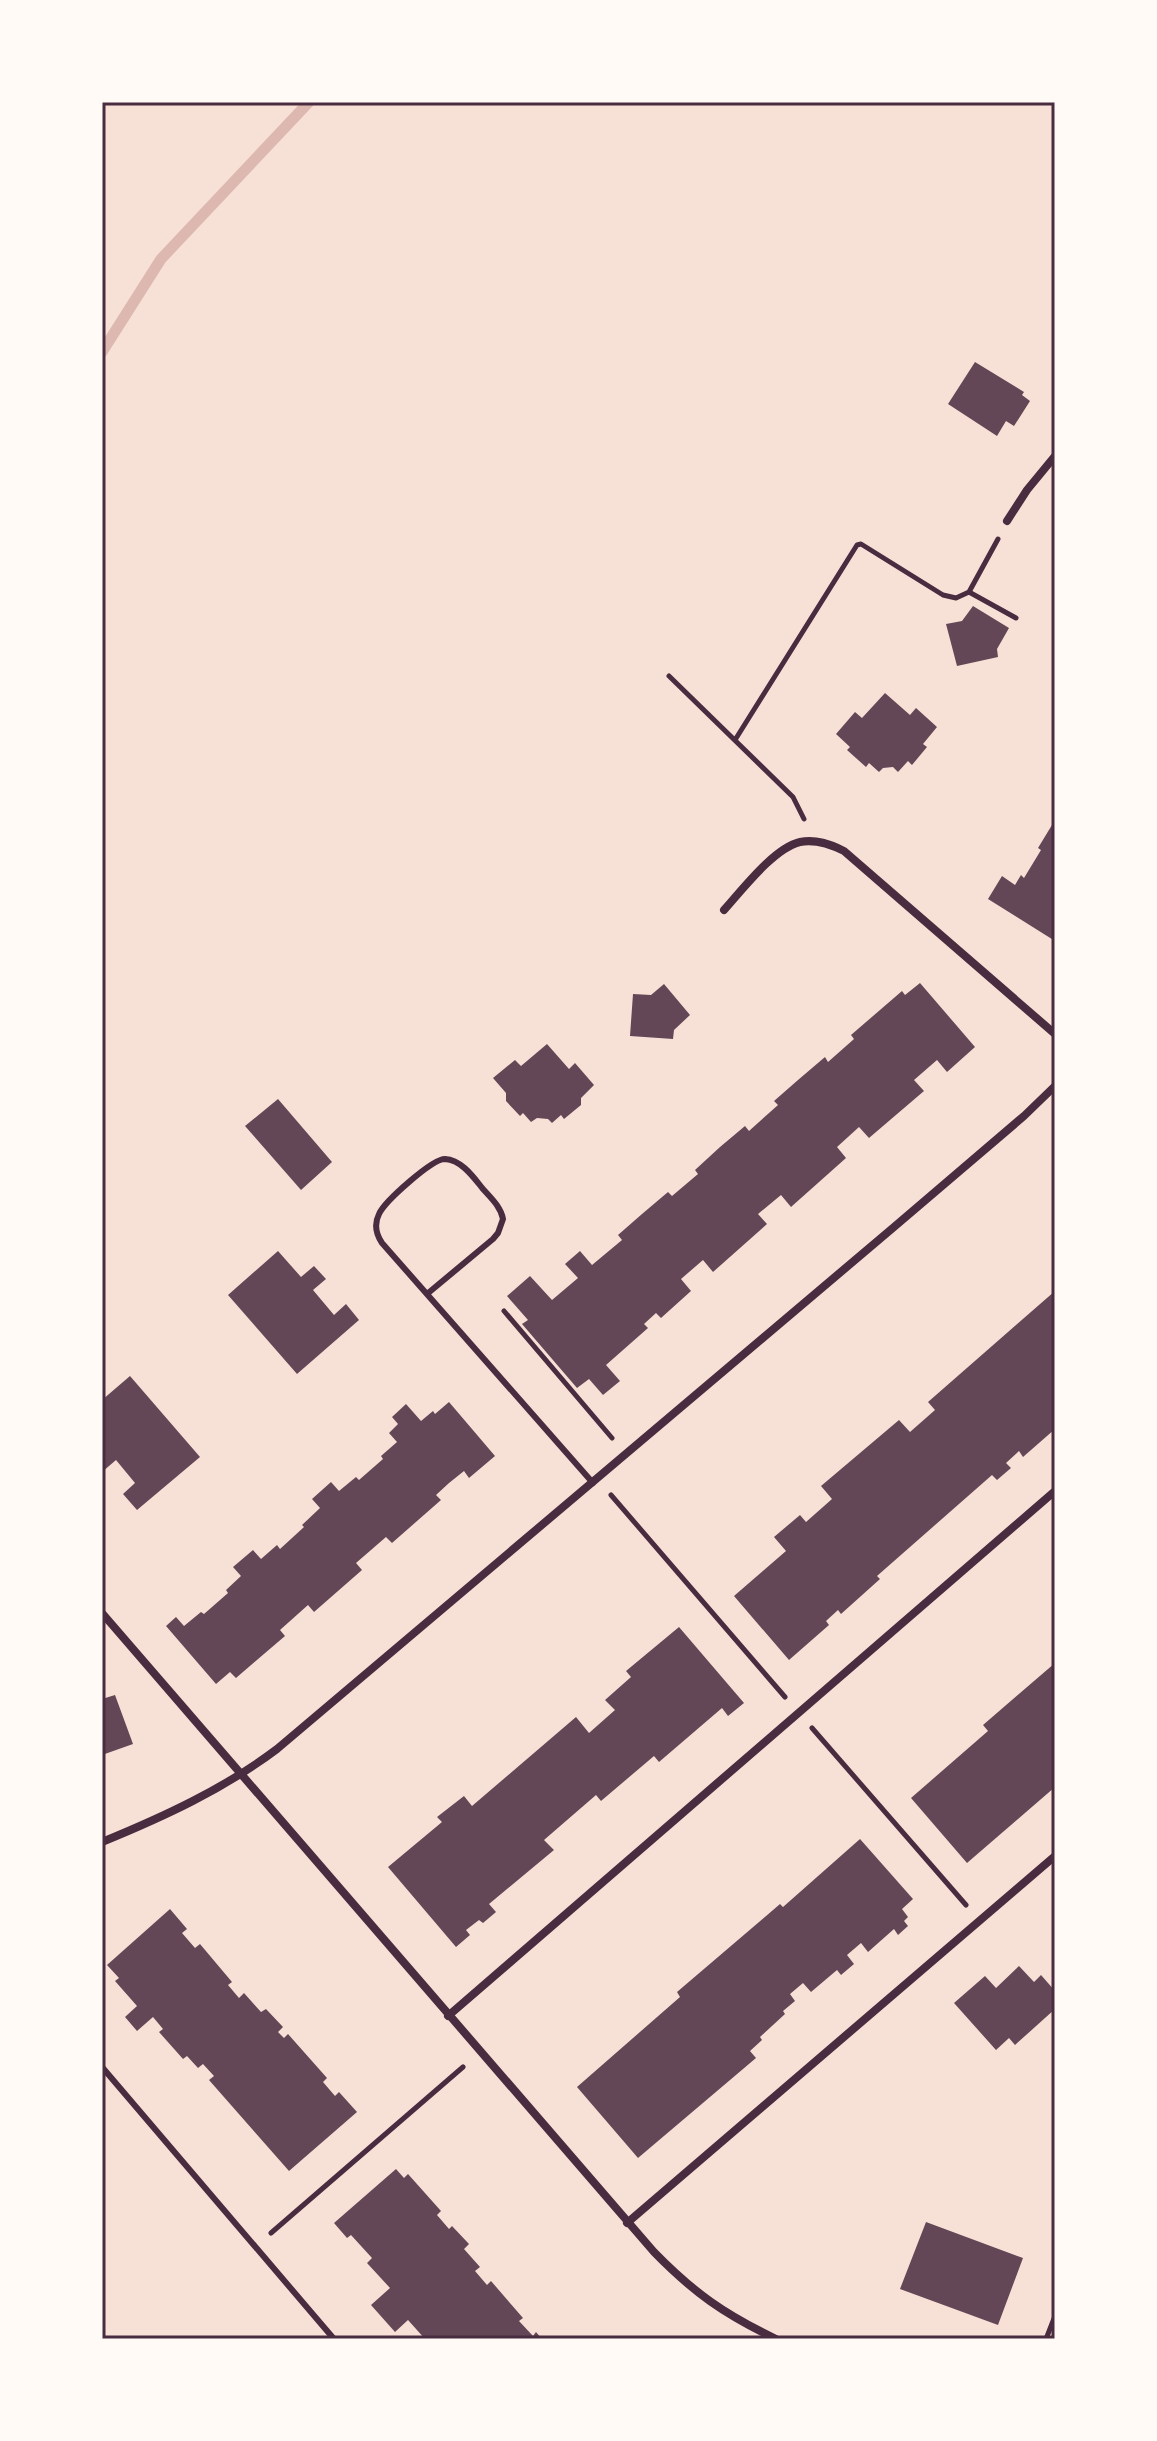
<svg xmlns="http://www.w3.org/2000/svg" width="1157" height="2441" viewBox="0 0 1157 2441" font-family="Ubuntu,sans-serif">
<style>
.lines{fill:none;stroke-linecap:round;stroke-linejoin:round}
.stream{stroke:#dcb8b0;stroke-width:11}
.building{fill:#644757}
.path{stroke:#4a2c40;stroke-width:5}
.service{stroke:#4a2c40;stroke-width:6}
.minor{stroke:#4a2c40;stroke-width:8}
.neatline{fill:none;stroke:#4a2c40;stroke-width:3}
</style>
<rect width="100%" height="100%" fill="#f7e1d7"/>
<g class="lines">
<!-- stream -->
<path class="stream" d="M 102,352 L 161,259 L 309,102"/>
</g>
<!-- building -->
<path class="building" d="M 975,362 L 1024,392 L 1022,395 L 1030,401 L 1014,426 L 1006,421 L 997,436 L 948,404 Z
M 973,606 L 1009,628 L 997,649 L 998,657 L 957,666 L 946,624 L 962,621 Z
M 885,693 L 910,715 L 916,708 L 937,727 L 923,744 L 927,747 L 912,765 L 908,761 L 898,772 L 893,767 L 883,768 L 879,772 L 869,763 L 866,767 L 847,750 L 850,747 L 836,734 L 855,712 L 862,718 Z
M 1055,820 L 1055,941 L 988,899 L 1002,876 L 1015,885 L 1021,875 L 1024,878 L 1041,850 L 1038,848 Z
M 920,983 L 975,1047 L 947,1072 L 937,1060 L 914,1080 L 924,1091 L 869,1138 L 859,1127 L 837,1147 L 846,1158 L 791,1207 L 781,1195 L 758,1214 L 767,1224 L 713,1272 L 703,1260 L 681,1279 L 691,1291 L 661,1318 L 656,1313 L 644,1324 L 648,1328 L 606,1365 L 620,1381 L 603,1395 L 589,1379 L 577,1388 L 522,1324 L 528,1320 L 507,1296 L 530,1276 L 552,1300 L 578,1278 L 565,1264 L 580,1251 L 592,1265 L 622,1240 L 618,1235 L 642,1214 L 668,1192 L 672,1196 L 698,1174 L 695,1170 L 720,1147 L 745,1126 L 749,1131 L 778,1105 L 774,1101 L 798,1080 L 825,1057 L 828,1062 L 854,1039 L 851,1035 L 902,991 L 905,995 Z
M 664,984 L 690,1015 L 674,1030 L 673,1039 L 630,1036 L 633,994 L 651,995 Z
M 547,1044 L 569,1069 L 575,1063 L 594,1085 L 581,1098 L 581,1105 L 564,1119 L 561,1115 L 552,1123 L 548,1119 L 537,1118 L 531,1122 L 523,1113 L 520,1116 L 506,1101 L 506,1093 L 493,1078 L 515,1060 L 521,1066 Z
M 278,1099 L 332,1162 L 301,1190 L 245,1126 Z
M 278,1251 L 301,1277 L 314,1266 L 326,1279 L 313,1290 L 334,1315 L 346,1304 L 359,1320 L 297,1374 L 228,1295 Z
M 1055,1291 L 1055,1429 L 1023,1457 L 1019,1451 L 1006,1463 L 1011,1468 L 997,1480 L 992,1475 L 877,1576 L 880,1579 L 841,1614 L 838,1610 L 826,1621 L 829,1625 L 789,1660 L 734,1596 L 786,1551 L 774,1537 L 800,1515 L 806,1522 L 832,1499 L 821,1486 L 899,1420 L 910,1432 L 935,1410 L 928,1402 Z
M 130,1376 L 200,1457 L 137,1510 L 123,1494 L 135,1483 L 116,1460 L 102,1472 L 102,1447 L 104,1445 L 102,1443 L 102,1400 Z
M 449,1402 L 495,1456 L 469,1478 L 464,1471 L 449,1483 L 436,1495 L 441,1500 L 392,1543 L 386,1537 L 356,1563 L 362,1570 L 314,1612 L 308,1605 L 280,1630 L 285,1636 L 236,1678 L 230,1672 L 216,1684 L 166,1626 L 176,1617 L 184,1626 L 201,1612 L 204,1614 L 228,1593 L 226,1590 L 241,1576 L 233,1567 L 253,1550 L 261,1559 L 277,1545 L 280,1549 L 304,1527 L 302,1525 L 320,1508 L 312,1499 L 331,1482 L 339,1491 L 356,1477 L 359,1480 L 383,1459 L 381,1456 L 397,1442 L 389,1433 L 398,1424 L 392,1417 L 406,1404 L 421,1421 L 433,1411 L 435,1414 Z
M 679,1627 L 744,1703 L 728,1716 L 722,1708 L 659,1762 L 654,1756 L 601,1801 L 596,1795 L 544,1840 L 554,1850 L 489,1904 L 496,1912 L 483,1923 L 479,1920 L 466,1930 L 470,1935 L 456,1947 L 388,1867 L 442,1822 L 437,1817 L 464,1796 L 472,1806 L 576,1717 L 589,1733 L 615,1710 L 605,1700 L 631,1677 L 626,1671 Z
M 1055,1663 L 1055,1787 L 967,1863 L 911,1798 L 988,1731 L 983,1725 Z
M 115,1695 L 133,1744 L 102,1755 L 102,1699 Z
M 860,1839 L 913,1899 L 902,1909 L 908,1917 L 904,1921 L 908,1926 L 898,1935 L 894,1929 L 868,1952 L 861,1943 L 847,1955 L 854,1964 L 841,1975 L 837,1970 L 811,1992 L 803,1983 L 790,1994 L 795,2001 L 783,2011 L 785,2014 L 760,2037 L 762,2040 L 750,2051 L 756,2058 L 638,2158 L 577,2087 L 680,1997 L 677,1992 L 780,1904 L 783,1907 Z
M 170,1909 L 187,1929 L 182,1933 L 195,1948 L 200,1944 L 232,1982 L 228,1985 L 239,1998 L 244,1993 L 261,2012 L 266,2009 L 283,2027 L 278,2032 L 284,2038 L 288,2034 L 327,2078 L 323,2082 L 335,2096 L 339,2092 L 357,2112 L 289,2171 L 209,2080 L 214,2076 L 203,2064 L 198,2068 L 187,2056 L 183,2059 L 159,2032 L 163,2029 L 153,2017 L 137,2031 L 125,2017 L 137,2006 L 115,1981 L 119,1978 L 107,1965 Z
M 1019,1966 L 1034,1982 L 1041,1975 L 1055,1991 L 1055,2009 L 1015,2045 L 1009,2038 L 996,2050 L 954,2003 L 985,1976 L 996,1988 Z
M 396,2169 L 404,2178 L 408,2174 L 441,2211 L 437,2215 L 449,2229 L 452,2226 L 469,2244 L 464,2249 L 480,2267 L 475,2271 L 487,2285 L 491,2281 L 523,2318 L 519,2321 L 533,2336 L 536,2332 L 542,2339 L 425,2339 L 408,2320 L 395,2332 L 371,2305 L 390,2288 L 367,2263 L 372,2258 L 351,2235 L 347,2238 L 334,2223 Z
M 926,2222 L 1023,2258 L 998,2325 L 900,2289 Z"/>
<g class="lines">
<!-- path -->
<path class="path" d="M 969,592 L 1016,618
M 669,676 L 793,797 L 804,819
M 735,740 L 857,545 L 861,544 L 943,595 L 956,598 L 969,592 L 998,539
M 504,1311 L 612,1438
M 611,1495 L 785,1697
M 812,1728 L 966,1905
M 271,2233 L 463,2067
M 1046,2339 L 1055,2316"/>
<!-- service -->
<path class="service" d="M 427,1294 L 493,1239 L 498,1233 L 503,1219 C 501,1207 491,1198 483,1189 C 474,1178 462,1160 445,1159 C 432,1159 385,1201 379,1214 C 374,1224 376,1234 382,1243 L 593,1483
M 102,2067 L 334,2339"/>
<!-- minor -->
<path class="minor" d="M 1007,521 L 1027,490 L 1055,456
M 724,910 C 742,890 774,848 800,842 C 816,839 830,844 844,851 L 1055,1034
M 102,1613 L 654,2252 C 694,2293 724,2314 776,2339
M 102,1842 C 163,1817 224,1789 277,1749 L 894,1227 L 1024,1116 L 1055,1086
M 448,2016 L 1055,1491
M 627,2223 L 1055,1856"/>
</g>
<!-- border -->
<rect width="1157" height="2441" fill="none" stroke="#fffaf5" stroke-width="208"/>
<rect x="104" y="104" width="949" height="2233" class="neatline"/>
</svg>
